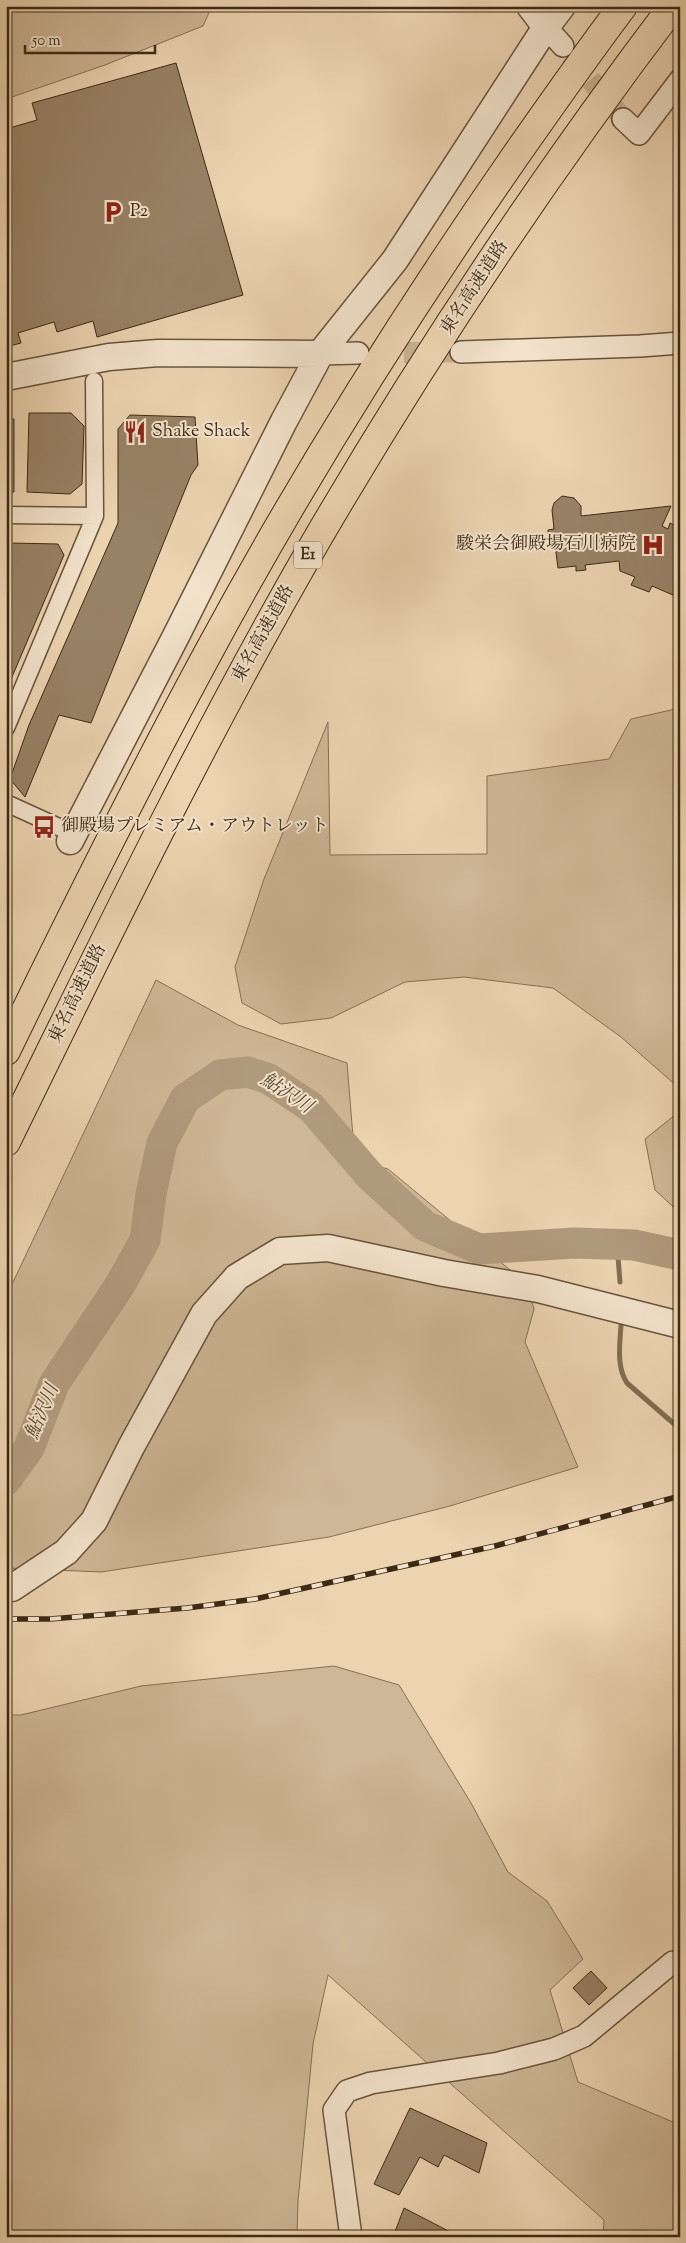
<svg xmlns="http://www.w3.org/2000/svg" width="686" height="2243" viewBox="0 0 686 2243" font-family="'Sorts Mill Goudy','Noto Serif JP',serif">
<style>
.green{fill:#ceb796;stroke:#867055}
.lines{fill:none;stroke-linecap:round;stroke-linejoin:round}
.stream{stroke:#826d52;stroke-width:5}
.river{stroke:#b09a7c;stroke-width:31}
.building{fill:#988266;stroke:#3d2a14}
.minor-tunnel{stroke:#c9b292;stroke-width:21;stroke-dasharray:21 11;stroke-linecap:butt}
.pedestrian-casing{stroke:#69543b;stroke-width:19}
.minor-casing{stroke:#69543b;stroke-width:24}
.tertiary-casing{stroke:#69543b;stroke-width:29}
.motorway-casing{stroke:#3d2a14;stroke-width:30}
.pedestrian{stroke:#f3e3cc;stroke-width:16}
.minor{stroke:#f3e3cc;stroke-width:21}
.tertiary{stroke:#f3e3cc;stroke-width:26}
.motorway{stroke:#ecd4b1;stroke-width:28}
.rail-casing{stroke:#3d2a14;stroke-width:5.5}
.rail{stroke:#f3e3cc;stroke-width:4;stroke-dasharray:11;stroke-linecap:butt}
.labels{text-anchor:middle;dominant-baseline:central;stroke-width:4;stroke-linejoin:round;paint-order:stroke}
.shield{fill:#f3e3cc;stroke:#74624b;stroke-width:1}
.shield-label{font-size:16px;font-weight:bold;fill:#3d2a14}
.poi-label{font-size:18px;fill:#3d2a14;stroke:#f3e3cc;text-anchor:start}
.street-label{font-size:18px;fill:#3d2a14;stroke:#f3e3cc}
.water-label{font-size:19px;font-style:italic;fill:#5a462e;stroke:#f3e3cc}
</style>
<rect width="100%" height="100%" fill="#ecd4b1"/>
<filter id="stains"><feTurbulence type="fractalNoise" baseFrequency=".004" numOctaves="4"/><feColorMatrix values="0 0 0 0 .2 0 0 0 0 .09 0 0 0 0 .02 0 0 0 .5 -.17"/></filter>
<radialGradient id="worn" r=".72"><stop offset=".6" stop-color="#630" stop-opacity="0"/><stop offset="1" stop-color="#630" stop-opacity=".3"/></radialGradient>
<!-- green -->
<path class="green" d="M 6,6 L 212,6 L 203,26 L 105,65 L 6,99 Z
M 680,708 L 680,1089 L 621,1037 L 553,988 L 464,977 L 405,982 L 331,1018 L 281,1024 L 242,1003 L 235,967 L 264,879 L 328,722 L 330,855 L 487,854 L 487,776 L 609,759 L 631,719 Z
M 156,980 L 238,1025 L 347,1063 L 355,1161 L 388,1169 L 527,1284 L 534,1309 L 525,1342 L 578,1467 L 450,1506 L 329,1537 L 101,1572 L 6,1568 L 6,1297 Z
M 680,1111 L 680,1213 L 655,1190 L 645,1139 Z
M 334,1666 L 399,1685 L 471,1803 L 508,1872 L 547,1901 L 583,1959 L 550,1990 L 578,2082 L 680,2125 L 680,2237 L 603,2237 L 604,2220 L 328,1975 L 313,2044 L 298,2201 L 297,2237 L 6,2237 L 6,1715 L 21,1715 L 141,1686 Z"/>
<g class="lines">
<!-- stream -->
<path class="stream" d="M 617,1244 L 620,1282
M 621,1325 C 620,1344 616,1366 627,1383 L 680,1429"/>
<!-- river -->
<path class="river" d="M 6,1480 L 29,1448 L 54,1384 L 120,1285 L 145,1240 L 151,1194 L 162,1143 L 185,1099 L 220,1075 L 248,1072 L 269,1079 L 311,1107 L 370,1176 L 425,1226 L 479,1249 L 574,1243 L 634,1245 L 680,1255"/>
</g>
<!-- building -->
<path class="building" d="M 176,63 L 243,295 L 97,337 L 93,321 L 57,332 L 54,322 L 18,333 L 21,343 L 6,347 L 6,129 L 37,120 L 32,103 Z
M 29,413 L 71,413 L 84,426 L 82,484 L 70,494 L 27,492 Z
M 130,415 L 195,417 L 198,465 L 191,475 L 91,723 L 59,715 L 25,797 L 10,779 L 29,725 L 118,523 L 118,429 Z
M 6,419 L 14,419 L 14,492 L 6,492 Z
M 562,496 L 574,498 L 581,506 L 581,516 L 671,506 L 662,526 L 668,529 L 670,523 L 680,528 L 680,598 L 652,586 L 649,592 L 631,585 L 635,577 L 620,571 L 619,561 L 585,565 L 586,570 L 576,571 L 576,566 L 558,568 L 555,545 L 549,545 L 548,530 L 554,529 L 552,510 L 554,503 Z
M 10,543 L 58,544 L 64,555 L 6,691 L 6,551 Z
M 591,1971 L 607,1988 L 589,2005 L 573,1988 Z
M 410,2108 L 487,2143 L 479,2173 L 444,2155 L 438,2167 L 420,2157 L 399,2195 L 374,2184 Z
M 404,2208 L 460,2237 L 393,2237 Z"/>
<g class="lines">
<!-- minor-tunnel -->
<path class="minor-tunnel" d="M 570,55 L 623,119
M 372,353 L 461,352"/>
<defs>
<path id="pedestrian" d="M 6,515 L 95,516
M 6,728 L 95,516 L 94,381
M 6,803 L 61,828"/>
<path id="minor" d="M 546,27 L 563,46
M 623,119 L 639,134 L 680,80
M 461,352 L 640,346 L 680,343
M 320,354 L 358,353
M 351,2237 L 334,2110 L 347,2091 L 371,2083 L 499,2063 L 554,2049 L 584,2036 L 673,1962 L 680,1963"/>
<path id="tertiary" d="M 530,6 L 546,27
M 6,377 L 109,357 L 158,353 L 320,354
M 70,841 L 176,636 L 284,421 L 320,354 L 395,260 L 546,27 L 562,6
M 6,1588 L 12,1588 L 66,1552 L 94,1521 L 131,1447 L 204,1314 L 237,1277 L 280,1251 L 328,1248 L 444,1273 L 538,1289 L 680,1325"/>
<path id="motorway" d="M 6,1051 C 71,917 137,784 208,653 C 300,482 405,315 516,155 C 551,105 586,55 623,6
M 6,1142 C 105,940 203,736 316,541 C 424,356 544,176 673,6"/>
</defs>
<!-- pedestrian casing -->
<use href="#pedestrian" class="pedestrian-casing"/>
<!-- minor casing -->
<use href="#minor" class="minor-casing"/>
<!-- tertiary casing -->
<use href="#tertiary" class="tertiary-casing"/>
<!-- motorway casing -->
<use href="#motorway" class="motorway-casing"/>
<!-- pedestrian -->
<use href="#pedestrian" class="pedestrian"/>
<!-- minor -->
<use href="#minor" class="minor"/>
<!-- tertiary -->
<use href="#tertiary" class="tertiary"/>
<!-- motorway -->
<use href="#motorway" class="motorway"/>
<defs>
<path id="rail" d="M 6,1619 L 50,1619 L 187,1608 L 255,1599 L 495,1546 L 680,1496"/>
</defs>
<!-- rail casing -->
<use href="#rail" class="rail-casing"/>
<!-- rail -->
<use href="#rail" class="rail"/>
</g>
<!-- icons -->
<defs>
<symbol id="parking-bare" viewBox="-9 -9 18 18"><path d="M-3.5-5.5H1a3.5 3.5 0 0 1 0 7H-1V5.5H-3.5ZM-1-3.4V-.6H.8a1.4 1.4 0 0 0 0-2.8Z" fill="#8f2418" stroke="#f3e3cc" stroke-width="2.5" paint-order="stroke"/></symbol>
<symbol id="restaurant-bare" viewBox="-9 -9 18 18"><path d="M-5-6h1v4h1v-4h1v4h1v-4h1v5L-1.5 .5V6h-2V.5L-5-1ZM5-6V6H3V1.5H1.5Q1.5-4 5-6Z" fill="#8f2418" stroke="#f3e3cc" stroke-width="2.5" paint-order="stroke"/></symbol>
<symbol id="hospital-bare" viewBox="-9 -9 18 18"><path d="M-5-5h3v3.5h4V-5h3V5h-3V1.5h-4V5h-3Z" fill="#8f2418" stroke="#f3e3cc" stroke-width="2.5" paint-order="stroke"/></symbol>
<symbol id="bus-bare" viewBox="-9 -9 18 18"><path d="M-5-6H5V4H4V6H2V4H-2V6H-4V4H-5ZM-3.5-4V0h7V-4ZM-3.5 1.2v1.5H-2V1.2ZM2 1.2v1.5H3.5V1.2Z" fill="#8f2418" stroke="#f3e3cc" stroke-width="2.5" paint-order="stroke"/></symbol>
</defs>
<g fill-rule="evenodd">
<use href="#parking-bare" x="97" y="196" width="32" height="32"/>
<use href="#restaurant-bare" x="119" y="416" width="32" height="32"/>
<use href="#hospital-bare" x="637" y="529" width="32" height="32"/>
<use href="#bus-bare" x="28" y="811" width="32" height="32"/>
</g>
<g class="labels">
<!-- shield labels -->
<rect class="shield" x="294" y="541.5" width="28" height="27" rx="4"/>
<g class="shield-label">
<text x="308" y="555">E1</text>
</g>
<!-- poi labels -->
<g class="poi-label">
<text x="130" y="212">P2</text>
<text x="152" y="432">Shake Shack</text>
<text x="636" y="545" text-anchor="end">駿栄会御殿場石川病院</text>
<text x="61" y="827">御殿場プレミアム・アウトレット</text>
</g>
<!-- street labels -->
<g class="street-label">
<text transform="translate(475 288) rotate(-57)">東名高速道路</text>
<text transform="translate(264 634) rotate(-61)">東名高速道路</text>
<text transform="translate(78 994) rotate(-64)">東名高速道路</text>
</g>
<!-- water labels -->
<g class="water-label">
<text transform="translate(286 1094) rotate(33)">鮎沢川</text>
<text transform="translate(43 1412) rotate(-67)">鮎沢川</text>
</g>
</g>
<!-- margin -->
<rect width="686" height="2243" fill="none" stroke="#ecd4b1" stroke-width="25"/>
<rect x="8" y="8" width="671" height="2228" fill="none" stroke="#3d2a14" stroke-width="2.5"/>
<rect x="12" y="12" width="661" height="2218" fill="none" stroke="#3d2a14"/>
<!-- scale -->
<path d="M25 45v8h130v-8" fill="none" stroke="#3d2a14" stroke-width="2.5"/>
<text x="32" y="45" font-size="15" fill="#3d2a14" stroke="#f3e3cc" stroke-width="4" paint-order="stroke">50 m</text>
<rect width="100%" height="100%" filter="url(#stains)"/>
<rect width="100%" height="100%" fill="url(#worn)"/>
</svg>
